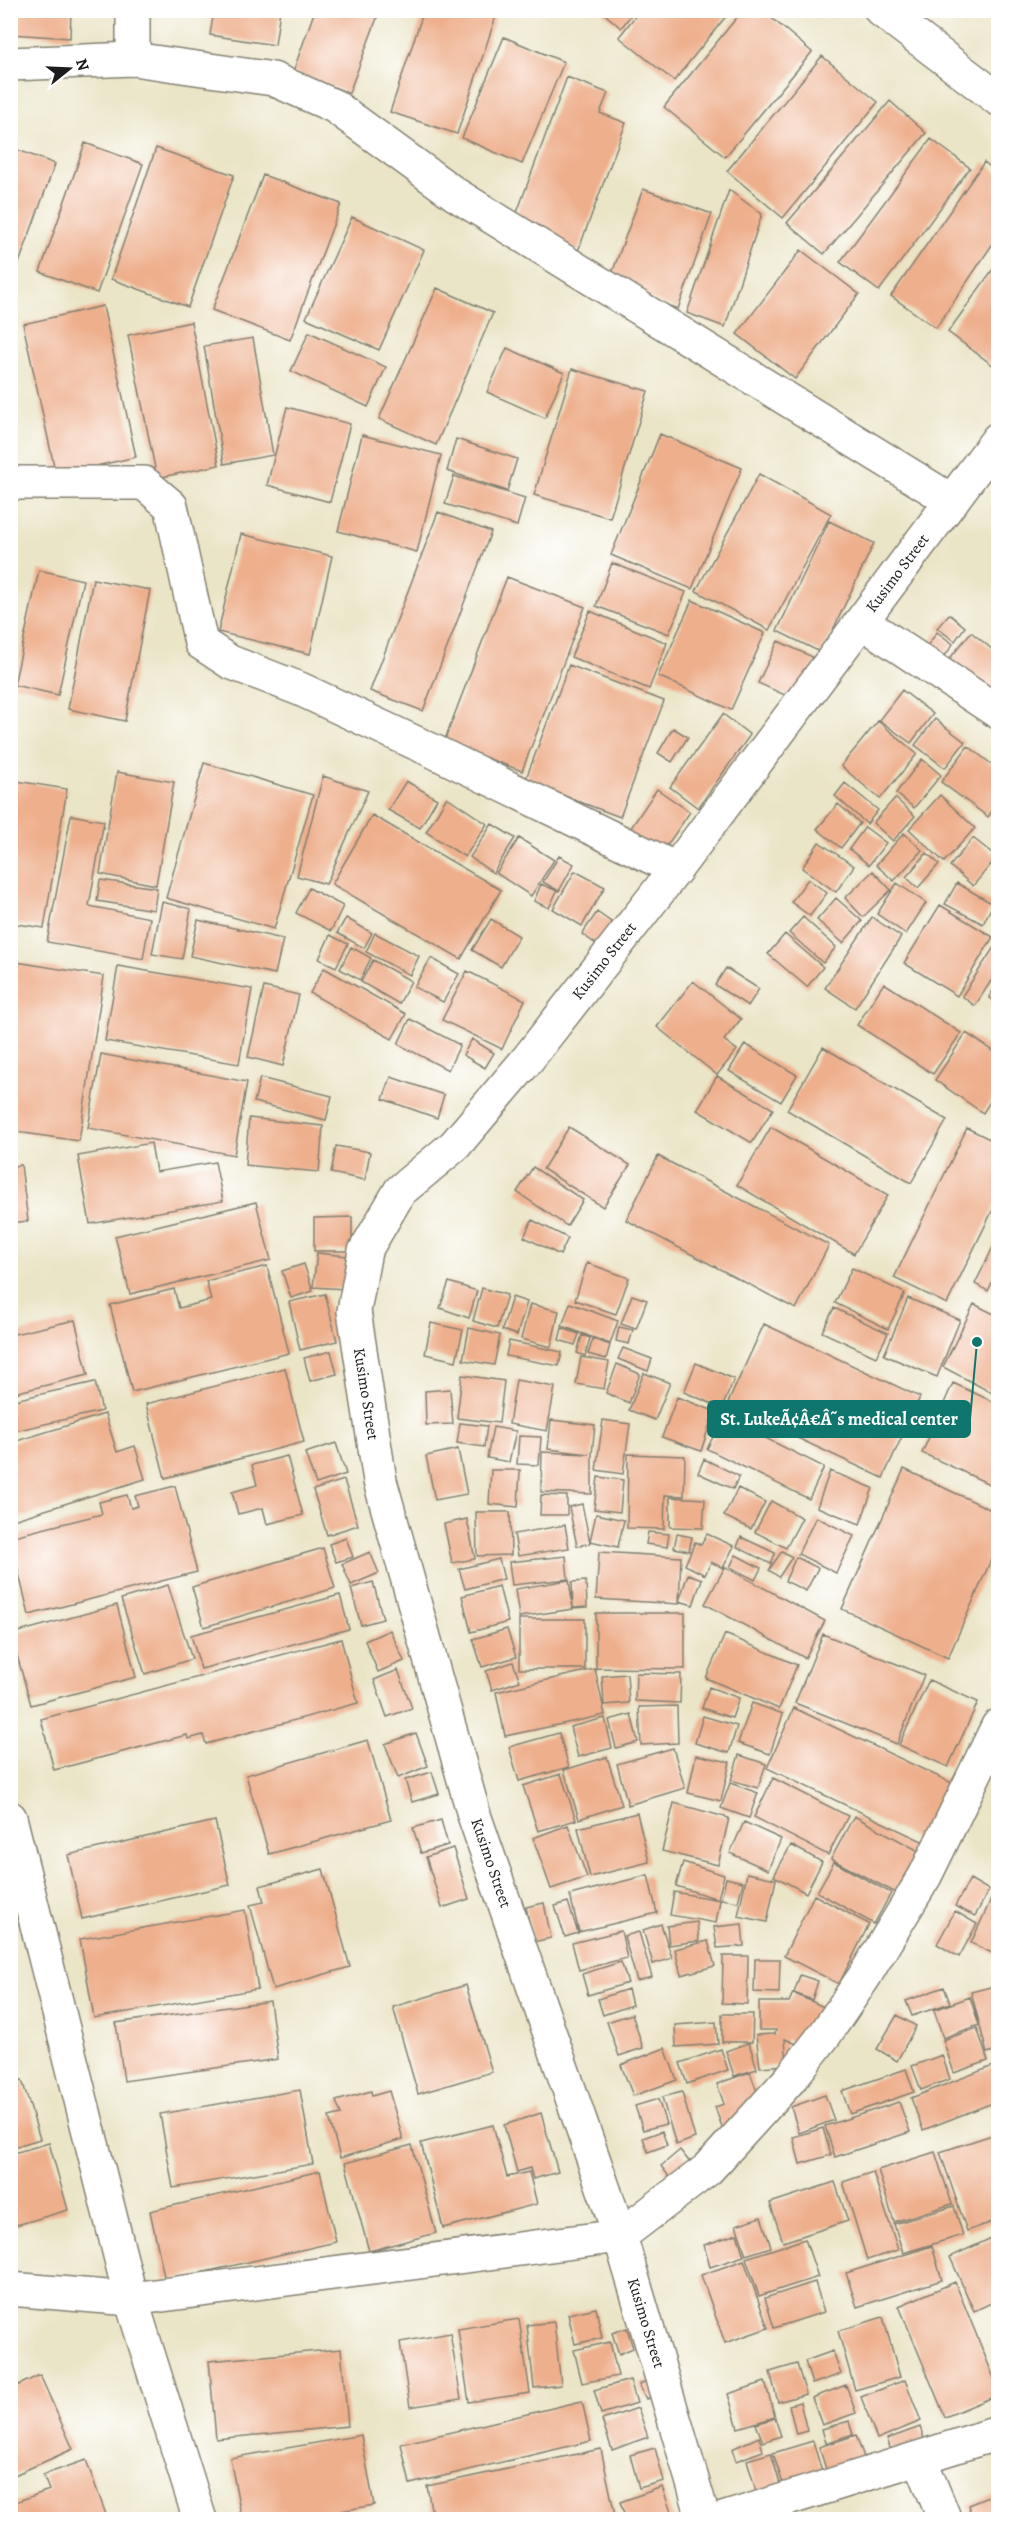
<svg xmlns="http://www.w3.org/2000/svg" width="1009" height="2530" viewBox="0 0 1009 2530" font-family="Alegreya,serif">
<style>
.building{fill:#eeaf8c}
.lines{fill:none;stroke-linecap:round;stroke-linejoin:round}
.minor-casing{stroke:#848072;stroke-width:36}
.minor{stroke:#fff;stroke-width:33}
.labels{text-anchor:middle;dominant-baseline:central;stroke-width:4.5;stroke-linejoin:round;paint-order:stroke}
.street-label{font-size:16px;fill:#1c1c1c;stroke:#fff}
.leader{fill:none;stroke:#0f766e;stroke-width:2}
.callout-dot{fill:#0f766e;stroke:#fff;stroke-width:2}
.callout{fill:#0f766e;stroke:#0f766e;stroke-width:2}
.callout-label{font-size:18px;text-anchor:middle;font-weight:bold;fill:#fff}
</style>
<rect width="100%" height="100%" fill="#fff"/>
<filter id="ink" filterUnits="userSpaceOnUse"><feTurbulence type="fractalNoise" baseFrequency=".0167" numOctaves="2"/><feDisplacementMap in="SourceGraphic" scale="12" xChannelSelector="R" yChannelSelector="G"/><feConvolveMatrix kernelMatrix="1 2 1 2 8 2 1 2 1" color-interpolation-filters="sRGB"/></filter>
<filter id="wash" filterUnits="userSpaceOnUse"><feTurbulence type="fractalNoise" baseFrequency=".008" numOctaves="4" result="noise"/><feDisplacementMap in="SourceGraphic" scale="24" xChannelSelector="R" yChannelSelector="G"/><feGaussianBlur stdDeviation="1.35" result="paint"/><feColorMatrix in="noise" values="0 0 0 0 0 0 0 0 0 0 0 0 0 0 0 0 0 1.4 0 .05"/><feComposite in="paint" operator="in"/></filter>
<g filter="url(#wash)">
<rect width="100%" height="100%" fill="#ebe5c8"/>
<g id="blocks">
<!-- building -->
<path class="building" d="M 10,10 L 71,10 L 70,38 L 10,34 Z
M 214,10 L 280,10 L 275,45 L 210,35 Z
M 315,10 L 380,10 L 349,93 L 293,72 Z
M 424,10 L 489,10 L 497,13 L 457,134 L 390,112 Z
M 600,10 L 635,10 L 621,28 Z
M 640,10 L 731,10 L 674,81 L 619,37 Z
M 743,10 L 762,10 L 812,52 L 725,157 L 664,107 Z
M 983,10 L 998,10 L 998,23 Z
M 504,37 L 564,62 L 522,164 L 462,138 Z
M 822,56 L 878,102 L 783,218 L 727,171 Z
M 567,77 L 608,93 L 600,113 L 626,123 L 578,251 L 512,226 Z
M 890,101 L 926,133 L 824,254 L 787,223 Z
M 931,139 L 970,168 L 879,291 L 840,262 Z
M 85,143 L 143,164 L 97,293 L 40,272 Z
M 10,147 L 55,164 L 11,285 L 10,285 Z
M 156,148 L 234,175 L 188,307 L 111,279 Z
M 984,162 L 998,173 L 998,236 L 936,328 L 891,296 Z
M 263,175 L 341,204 L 290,340 L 212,310 Z
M 643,189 L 712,214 L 678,309 L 608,284 Z
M 729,190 L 762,214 L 725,327 L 687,313 Z
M 352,217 L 424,250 L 379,350 L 306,318 Z
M 801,250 L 859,294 L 795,379 L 737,334 Z
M 998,262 L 998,369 L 948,332 Z
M 437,288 L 493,313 L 436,445 L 379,419 Z
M 103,306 L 136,457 L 56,475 L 23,324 Z
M 191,322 L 219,465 L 157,478 L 128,335 Z
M 309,332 L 386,367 L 368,407 L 291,371 Z
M 253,338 L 273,455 L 224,464 L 204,346 Z
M 507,348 L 564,373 L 545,418 L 487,392 Z
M 572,369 L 648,391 L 610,518 L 534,495 Z
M 287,407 L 350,424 L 330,502 L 267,485 Z
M 660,434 L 742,468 L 692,589 L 611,555 Z
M 362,435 L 441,455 L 417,552 L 338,531 Z
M 456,439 L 517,459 L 507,491 L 447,471 Z
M 759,474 L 831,514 L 769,630 L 696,591 Z
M 454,476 L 525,498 L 517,526 L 445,504 Z
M 438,512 L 491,532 L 423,711 L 370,691 Z
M 829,521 L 874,543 L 822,653 L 777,631 Z
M 241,534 L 332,556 L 310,654 L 218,632 Z
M 612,563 L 686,592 L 669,634 L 596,606 Z
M 39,570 L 83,580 L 58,695 L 14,685 Z
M 507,577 L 585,607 L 522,771 L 444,742 Z
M 93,579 L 150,590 L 125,721 L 68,709 Z
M 692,600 L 765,633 L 731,710 L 658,676 Z
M 590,611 L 667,643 L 649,689 L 571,657 Z
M 949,614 L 965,627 L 955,641 L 937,628 Z
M 937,632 L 953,644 L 940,664 L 923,652 Z
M 971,632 L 998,654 L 998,679 L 983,699 L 943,667 Z
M 778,641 L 817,659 L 798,701 L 758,683 Z
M 569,665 L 664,701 L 620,817 L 525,781 Z
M 902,690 L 933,714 L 911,743 L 879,720 Z
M 723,714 L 750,735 L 698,808 L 670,787 Z
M 935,719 L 965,742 L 945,768 L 915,745 Z
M 878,721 L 917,754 L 880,799 L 841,766 Z
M 673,728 L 688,737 L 672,762 L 658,753 Z
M 968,746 L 998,769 L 998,803 L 988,817 L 941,782 Z
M 922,759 L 941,775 L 914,808 L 896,793 Z
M 204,763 L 313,795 L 274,929 L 166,898 Z
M 117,772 L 174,782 L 156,885 L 100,874 Z
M 323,776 L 368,791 L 326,884 L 297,876 Z
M 10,780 L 67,789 L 44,928 L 10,923 Z
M 406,781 L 437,799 L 420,828 L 388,810 Z
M 845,783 L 878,810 L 867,824 L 835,796 Z
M 657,789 L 690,812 L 659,857 L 626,835 Z
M 940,795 L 975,828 L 944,862 L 909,829 Z
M 447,797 L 487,824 L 465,857 L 426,832 Z
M 895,798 L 915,816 L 893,841 L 873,823 Z
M 838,804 L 860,823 L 841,848 L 817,829 Z
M 71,815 L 104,821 L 89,906 L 150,918 L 143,959 L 47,942 Z
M 372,815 L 501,890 L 461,959 L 332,884 Z
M 492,824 L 515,838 L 493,873 L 470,857 Z
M 865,827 L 886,843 L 869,865 L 849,849 Z
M 904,833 L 922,850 L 894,881 L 876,865 Z
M 519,838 L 554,860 L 531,896 L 496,873 Z
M 973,838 L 997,857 L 973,886 L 950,866 Z
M 819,842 L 854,866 L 836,892 L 802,868 Z
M 927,853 L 939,864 L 918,888 L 906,877 Z
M 559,856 L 574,864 L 559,891 L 543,882 Z
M 575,871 L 605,887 L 582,926 L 553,909 Z
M 873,871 L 891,890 L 863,917 L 845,898 Z
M 808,879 L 827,893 L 810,916 L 791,902 Z
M 100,880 L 157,888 L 154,910 L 97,901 Z
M 897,883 L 926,903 L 906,934 L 877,914 Z
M 957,883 L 993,904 L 983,924 L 945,904 Z
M 541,884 L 557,891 L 549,908 L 534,901 Z
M 309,888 L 343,906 L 331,931 L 296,913 Z
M 836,898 L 862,921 L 843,943 L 817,920 Z
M 162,902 L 191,909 L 182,959 L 152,954 Z
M 940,905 L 993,937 L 957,996 L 904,963 Z
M 597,912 L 618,927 L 603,949 L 582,934 Z
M 803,917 L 836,947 L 823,963 L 789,933 Z
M 872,917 L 901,937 L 855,1008 L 825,988 Z
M 346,918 L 372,933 L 364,948 L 337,933 Z
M 491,919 L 519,936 L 501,967 L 472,950 Z
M 198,920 L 283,939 L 275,974 L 190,956 Z
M 375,933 L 419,956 L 410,975 L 366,952 Z
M 785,934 L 823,967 L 807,987 L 768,954 Z
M 330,935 L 348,944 L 336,967 L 319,959 Z
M 998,941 L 998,970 L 975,1006 L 962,996 Z
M 351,947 L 371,958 L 360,980 L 340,969 Z
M 431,958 L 459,974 L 443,1002 L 414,987 Z
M 373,960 L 411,981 L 399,1004 L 361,982 Z
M 10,961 L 104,976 L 79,1141 L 10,1131 Z
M 118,966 L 252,989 L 239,1064 L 105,1041 Z
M 324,968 L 406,1014 L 392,1039 L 310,993 Z
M 726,968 L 759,989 L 748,1006 L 715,985 Z
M 467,971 L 525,1000 L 502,1049 L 442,1020 Z
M 693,981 L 741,1019 L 724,1040 L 737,1050 L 717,1075 L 657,1027 Z
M 998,982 L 998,1004 L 989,997 Z
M 884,983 L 961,1033 L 933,1074 L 857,1025 Z
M 264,987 L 299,995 L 283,1066 L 248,1057 Z
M 410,1019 L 460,1045 L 448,1070 L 398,1044 Z
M 966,1033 L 998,1054 L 998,1089 L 983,1113 L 935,1080 Z
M 472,1039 L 494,1053 L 485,1068 L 463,1055 Z
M 745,1044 L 797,1075 L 781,1102 L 729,1071 Z
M 823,1047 L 947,1120 L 911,1183 L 787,1110 Z
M 101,1054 L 247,1082 L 234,1155 L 88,1128 Z
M 717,1076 L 773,1109 L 752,1143 L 697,1110 Z
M 391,1077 L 444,1095 L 437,1118 L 383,1099 Z
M 260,1078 L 332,1096 L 326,1120 L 254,1102 Z
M 249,1118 L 323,1126 L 319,1172 L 245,1165 Z
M 569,1127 L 630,1165 L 603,1207 L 543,1169 Z
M 771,1127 L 888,1195 L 854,1254 L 737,1185 Z
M 967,1128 L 998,1143 L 998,1199 L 947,1304 L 894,1278 Z
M 151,1143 L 156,1172 L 215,1162 L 223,1201 L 90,1224 L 78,1156 Z
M 336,1146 L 370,1152 L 365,1180 L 331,1173 Z
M 658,1156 L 829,1245 L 796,1309 L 626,1220 Z
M 21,1165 L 28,1221 L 10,1223 L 10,1167 Z
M 533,1167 L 583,1200 L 567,1226 L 517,1192 Z
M 256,1202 L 271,1260 L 130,1294 L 115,1236 Z
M 352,1217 L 352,1251 L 314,1251 L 314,1218 Z
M 532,1220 L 568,1238 L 560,1255 L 524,1237 Z
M 998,1237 L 998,1270 L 988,1291 L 975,1284 Z
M 317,1253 L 348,1256 L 345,1289 L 313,1287 Z
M 587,1263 L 629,1278 L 616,1314 L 575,1300 Z
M 304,1264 L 313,1291 L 291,1298 L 282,1271 Z
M 267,1266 L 289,1353 L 132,1392 L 110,1305 L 174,1289 L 179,1308 L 211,1300 L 206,1281 Z
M 852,1268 L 905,1293 L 888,1329 L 835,1303 Z
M 449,1282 L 477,1291 L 469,1318 L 440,1308 Z
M 482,1288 L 507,1295 L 497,1328 L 473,1321 Z
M 325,1294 L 337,1341 L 300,1350 L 289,1302 Z
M 632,1295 L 647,1300 L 636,1329 L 621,1324 Z
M 512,1297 L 527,1302 L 517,1335 L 502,1330 Z
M 908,1298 L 960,1320 L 937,1377 L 884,1355 Z
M 570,1303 L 618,1321 L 610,1344 L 562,1326 Z
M 530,1304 L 559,1311 L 551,1347 L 521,1339 Z
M 974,1304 L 998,1316 L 998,1396 L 943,1367 Z
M 834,1308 L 888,1333 L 876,1357 L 822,1332 Z
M 75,1320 L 88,1375 L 10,1394 L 10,1335 Z
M 431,1323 L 463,1330 L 456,1361 L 425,1354 Z
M 764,1324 L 920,1397 L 883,1478 L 727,1405 Z
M 619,1327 L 633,1330 L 629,1344 L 616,1341 Z
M 469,1328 L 500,1335 L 494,1365 L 463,1360 Z
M 562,1328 L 579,1334 L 575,1345 L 559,1340 Z
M 582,1335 L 590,1338 L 585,1356 L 577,1353 Z
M 593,1339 L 610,1345 L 606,1359 L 588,1354 Z
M 509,1341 L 562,1352 L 559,1366 L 506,1356 Z
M 623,1348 L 652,1359 L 648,1371 L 618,1359 Z
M 331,1351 L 337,1374 L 310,1381 L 304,1358 Z
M 581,1357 L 609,1362 L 604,1389 L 576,1384 Z
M 696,1363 L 734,1379 L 722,1408 L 684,1392 Z
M 617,1364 L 640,1374 L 629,1403 L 606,1393 Z
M 285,1368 L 304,1442 L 165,1478 L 146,1404 Z
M 644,1373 L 670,1383 L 655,1420 L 629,1410 Z
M 462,1375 L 504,1381 L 499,1423 L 457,1418 Z
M 516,1380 L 555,1387 L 547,1431 L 509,1424 Z
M 95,1382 L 102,1411 L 10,1432 L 10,1401 Z
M 953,1383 L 998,1404 L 998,1488 L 922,1453 Z
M 450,1389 L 453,1424 L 426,1425 L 425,1391 Z
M 677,1397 L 714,1411 L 701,1451 L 662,1437 Z
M 105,1414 L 117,1452 L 135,1446 L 145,1479 L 10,1521 L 10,1443 Z
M 723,1417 L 824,1467 L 809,1499 L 707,1449 Z
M 551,1420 L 595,1425 L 592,1454 L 592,1494 L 541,1492 L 542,1452 L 589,1454 L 548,1449 Z
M 603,1420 L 630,1424 L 623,1474 L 596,1470 Z
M 460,1423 L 487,1426 L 484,1447 L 457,1443 Z
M 493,1427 L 516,1431 L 509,1462 L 487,1458 Z
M 519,1436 L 541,1437 L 539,1465 L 517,1464 Z
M 336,1443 L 346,1474 L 316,1484 L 305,1453 Z
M 458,1449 L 467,1494 L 435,1500 L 426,1456 Z
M 628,1454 L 685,1456 L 684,1496 L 665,1495 L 664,1529 L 627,1528 Z
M 287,1456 L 303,1515 L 267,1524 L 263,1508 L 238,1514 L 232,1492 L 257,1485 L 252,1465 Z
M 704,1459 L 739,1476 L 733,1489 L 698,1473 Z
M 904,1469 L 998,1513 L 998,1544 L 948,1658 L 842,1609 Z
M 491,1470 L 520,1470 L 518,1507 L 489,1504 Z
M 830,1471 L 873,1488 L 860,1524 L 817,1507 Z
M 598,1477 L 623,1480 L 620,1512 L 594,1509 Z
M 344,1480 L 358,1525 L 327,1535 L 313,1490 Z
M 175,1486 L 197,1572 L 29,1615 L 10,1537 L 102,1514 L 99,1502 L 127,1495 L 131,1508 L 138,1506 L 135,1496 Z
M 738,1488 L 765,1502 L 751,1529 L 724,1516 Z
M 541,1495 L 567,1496 L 567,1515 L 540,1515 Z
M 670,1497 L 705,1499 L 703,1528 L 670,1527 Z
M 771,1501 L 802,1518 L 786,1548 L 755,1532 Z
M 582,1504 L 590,1543 L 577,1546 L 569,1507 Z
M 476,1512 L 510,1512 L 511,1555 L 477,1556 Z
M 596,1514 L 624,1520 L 618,1547 L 590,1541 Z
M 816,1517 L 854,1536 L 836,1573 L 798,1554 Z
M 467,1519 L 475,1559 L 452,1563 L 444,1524 Z
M 565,1525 L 569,1548 L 518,1556 L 514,1534 Z
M 648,1532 L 669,1534 L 667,1547 L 646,1544 Z
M 677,1534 L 692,1537 L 689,1551 L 674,1548 Z
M 707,1534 L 734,1546 L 723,1568 L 711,1562 L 705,1575 L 685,1565 L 695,1542 L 701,1545 Z
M 741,1537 L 775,1553 L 771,1564 L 737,1547 Z
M 346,1538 L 353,1557 L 336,1562 L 329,1544 Z
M 323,1548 L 335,1588 L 204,1627 L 192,1587 Z
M 782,1551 L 792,1557 L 779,1577 L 769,1570 Z
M 370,1552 L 379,1573 L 351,1585 L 342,1564 Z
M 599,1552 L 681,1557 L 679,1604 L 596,1599 Z
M 736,1555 L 761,1568 L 755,1580 L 730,1567 Z
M 566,1556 L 568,1579 L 512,1585 L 509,1562 Z
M 796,1557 L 818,1568 L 806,1591 L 785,1581 Z
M 499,1559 L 504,1579 L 465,1589 L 459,1569 Z
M 725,1567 L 825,1621 L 805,1658 L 705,1604 Z
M 688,1574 L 702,1579 L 693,1605 L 679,1601 Z
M 569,1580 L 573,1609 L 519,1617 L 515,1589 Z
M 586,1581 L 587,1607 L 573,1608 L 572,1582 Z
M 373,1582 L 383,1619 L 361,1625 L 351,1588 Z
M 168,1585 L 192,1659 L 145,1674 L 121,1599 Z
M 499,1586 L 508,1622 L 471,1632 L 462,1596 Z
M 340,1595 L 349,1629 L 201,1669 L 191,1635 Z
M 117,1605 L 136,1677 L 31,1705 L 11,1634 Z
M 596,1613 L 685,1613 L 685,1669 L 596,1668 Z
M 519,1619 L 585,1619 L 585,1669 L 519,1669 Z
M 507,1629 L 516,1657 L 482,1667 L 473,1639 Z
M 390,1630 L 404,1661 L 378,1672 L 365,1641 Z
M 725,1634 L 797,1665 L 779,1709 L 706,1678 Z
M 823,1634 L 924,1675 L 897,1744 L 795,1703 Z
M 341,1639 L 358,1703 L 206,1744 L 203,1735 L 188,1739 L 187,1735 L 54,1770 L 41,1719 Z
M 513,1662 L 520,1681 L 492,1690 L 486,1671 Z
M 595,1669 L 605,1715 L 505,1736 L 496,1692 Z
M 398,1670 L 412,1708 L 387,1717 L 374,1680 Z
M 636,1673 L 681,1674 L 680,1703 L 635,1701 Z
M 627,1674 L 629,1703 L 604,1705 L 602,1676 Z
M 929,1680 L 978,1702 L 948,1767 L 899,1745 Z
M 709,1687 L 739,1698 L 732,1718 L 702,1708 Z
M 752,1703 L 783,1714 L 770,1754 L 738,1743 Z
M 677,1706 L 678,1743 L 641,1745 L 639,1707 Z
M 794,1708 L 952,1783 L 924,1842 L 767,1768 Z
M 631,1714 L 638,1742 L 616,1748 L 609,1720 Z
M 703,1716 L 737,1726 L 729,1753 L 695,1743 Z
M 605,1718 L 612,1748 L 578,1757 L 570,1727 Z
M 416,1733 L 428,1766 L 398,1778 L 385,1744 Z
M 559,1733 L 569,1767 L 519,1781 L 509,1747 Z
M 368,1740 L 391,1820 L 269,1854 L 246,1775 Z
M 673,1748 L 685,1788 L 628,1805 L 617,1764 Z
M 696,1755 L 730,1762 L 721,1801 L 688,1793 Z
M 739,1755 L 766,1764 L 758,1788 L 731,1780 Z
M 607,1757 L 622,1805 L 579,1819 L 564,1770 Z
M 432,1772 L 439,1794 L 412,1802 L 405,1780 Z
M 561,1774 L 576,1820 L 538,1831 L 523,1786 Z
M 773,1778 L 848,1816 L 828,1855 L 754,1817 Z
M 730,1783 L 758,1793 L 749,1818 L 721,1808 Z
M 674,1803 L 729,1818 L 718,1865 L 662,1851 Z
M 637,1813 L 649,1862 L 590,1877 L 578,1828 Z
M 854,1816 L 919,1851 L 896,1893 L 831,1859 Z
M 441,1820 L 448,1845 L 421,1853 L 413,1828 Z
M 215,1821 L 230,1885 L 82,1919 L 68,1855 Z
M 744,1822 L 781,1839 L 768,1870 L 730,1853 Z
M 568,1825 L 587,1877 L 551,1889 L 533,1838 Z
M 791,1845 L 822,1862 L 806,1893 L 774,1876 Z
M 453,1848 L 469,1899 L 442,1908 L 426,1857 Z
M 683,1862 L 724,1875 L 718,1899 L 676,1886 Z
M 834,1862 L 891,1893 L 874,1924 L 817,1892 Z
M 323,1869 L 350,1967 L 273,1989 L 250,1905 L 264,1902 L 260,1886 Z
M 747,1873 L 776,1879 L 767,1922 L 738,1916 Z
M 648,1875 L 657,1913 L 579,1932 L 570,1895 Z
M 726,1878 L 743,1882 L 738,1902 L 721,1899 Z
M 970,1879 L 989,1890 L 975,1916 L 955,1906 Z
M 998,1884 L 998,1956 L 971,1943 Z
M 674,1892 L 720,1900 L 716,1923 L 670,1915 Z
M 814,1895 L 869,1924 L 839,1984 L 784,1956 Z
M 568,1902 L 578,1933 L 565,1937 L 555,1906 Z
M 544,1903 L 551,1938 L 533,1942 L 526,1907 Z
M 245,1910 L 258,1989 L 94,2018 L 80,1939 Z
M 955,1911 L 977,1924 L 959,1957 L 937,1944 Z
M 697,1922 L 699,1941 L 669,1945 L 667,1926 Z
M 661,1924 L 672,1958 L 653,1964 L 643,1930 Z
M 742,1924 L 744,1946 L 717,1948 L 714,1927 Z
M 621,1931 L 627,1958 L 579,1970 L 572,1943 Z
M 639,1932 L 652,1977 L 637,1981 L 624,1936 Z
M 708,1941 L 715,1966 L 681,1975 L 675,1949 Z
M 723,1956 L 748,1956 L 747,2004 L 722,2003 Z
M 755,1959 L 780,1959 L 779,1993 L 754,1992 Z
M 621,1962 L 628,1983 L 588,1995 L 582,1974 Z
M 800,1975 L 818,1981 L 812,2000 L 794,1993 Z
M 466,1985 L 492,2072 L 418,2094 L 393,2007 Z
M 998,1985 L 998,2050 L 987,2053 L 971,1992 Z
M 944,1987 L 950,2003 L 912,2016 L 906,2001 Z
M 628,1989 L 632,2005 L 603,2015 L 598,1999 Z
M 793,1993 L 826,2008 L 808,2049 L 785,2039 L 787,2065 L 760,2067 L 756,2035 L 775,2034 L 776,2030 L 759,2030 L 759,2002 L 789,2002 Z
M 970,1997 L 979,2025 L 943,2038 L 934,2010 Z
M 270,2001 L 278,2059 L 124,2081 L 116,2023 Z
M 632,2014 L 643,2048 L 619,2056 L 607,2022 Z
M 722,2014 L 753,2014 L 752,2042 L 722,2042 Z
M 897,2015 L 916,2026 L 897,2061 L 877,2049 Z
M 716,2022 L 718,2044 L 676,2047 L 675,2025 Z
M 977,2028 L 988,2061 L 954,2073 L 943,2040 Z
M 749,2043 L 757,2069 L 734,2076 L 726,2051 Z
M 665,2048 L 677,2080 L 633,2096 L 621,2065 Z
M 721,2049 L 728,2070 L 687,2084 L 680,2063 Z
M 942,2055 L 950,2079 L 921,2090 L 912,2066 Z
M 998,2064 L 998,2101 L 923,2130 L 911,2098 Z
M 906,2069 L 914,2092 L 850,2114 L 842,2091 Z
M 750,2072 L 762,2106 L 729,2119 L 731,2124 L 722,2127 L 715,2107 L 724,2104 L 717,2084 Z
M 22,2080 L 40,2139 L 10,2148 L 10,2083 Z
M 300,2090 L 313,2164 L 173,2188 L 160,2114 Z
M 371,2091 L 372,2096 L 389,2091 L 403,2139 L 340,2158 L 329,2117 L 341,2114 L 336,2101 Z
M 682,2092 L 695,2138 L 676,2145 L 662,2097 Z
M 825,2095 L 834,2120 L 799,2133 L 791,2107 Z
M 658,2099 L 666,2124 L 643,2130 L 635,2106 Z
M 899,2102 L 910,2132 L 835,2157 L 825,2126 Z
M 541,2113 L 558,2172 L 533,2179 L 530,2168 L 517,2172 L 504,2125 Z
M 493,2125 L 507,2177 L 529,2172 L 537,2204 L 443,2228 L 421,2143 Z
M 823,2128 L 831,2155 L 800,2164 L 793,2137 Z
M 662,2131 L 667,2145 L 648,2152 L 643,2138 Z
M 998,2133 L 998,2220 L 967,2231 L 940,2152 Z
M 49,2143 L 68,2210 L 10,2227 L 10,2154 Z
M 412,2145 L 436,2233 L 369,2251 L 345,2163 Z
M 680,2150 L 696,2170 L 676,2186 L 661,2166 Z
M 935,2152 L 952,2204 L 894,2222 L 878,2170 Z
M 320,2171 L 336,2242 L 165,2281 L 150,2211 Z
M 873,2172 L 898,2250 L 867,2260 L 843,2182 Z
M 835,2182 L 848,2221 L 783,2242 L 770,2203 Z
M 954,2206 L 963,2235 L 903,2253 L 894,2224 Z
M 761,2217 L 771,2247 L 746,2255 L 736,2225 Z
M 737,2234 L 744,2256 L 710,2267 L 704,2245 Z
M 998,2235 L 998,2300 L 974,2311 L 950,2257 Z
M 805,2239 L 818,2277 L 759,2296 L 746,2258 Z
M 932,2246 L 942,2280 L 857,2307 L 846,2273 Z
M 744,2260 L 768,2328 L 725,2343 L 701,2275 Z
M 815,2282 L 824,2312 L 774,2328 L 765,2298 Z
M 955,2282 L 998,2388 L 998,2395 L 945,2417 L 899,2306 Z
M 596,2308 L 602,2338 L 575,2344 L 568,2314 Z
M 883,2317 L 900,2377 L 855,2390 L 838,2331 Z
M 519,2319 L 530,2393 L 469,2402 L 458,2329 Z
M 554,2322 L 561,2385 L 534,2388 L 527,2325 Z
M 627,2328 L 633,2348 L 619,2354 L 612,2333 Z
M 450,2333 L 461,2399 L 410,2407 L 400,2342 Z
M 610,2342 L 618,2376 L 582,2383 L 574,2350 Z
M 341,2349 L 348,2426 L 216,2439 L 209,2361 Z
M 833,2351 L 841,2374 L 812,2384 L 805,2361 Z
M 797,2364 L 806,2394 L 778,2402 L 770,2372 Z
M 40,2375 L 73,2449 L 10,2477 L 10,2389 Z
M 652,2379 L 659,2394 L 646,2399 L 639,2384 Z
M 630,2380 L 637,2403 L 601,2414 L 594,2390 Z
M 905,2380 L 921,2421 L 877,2439 L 861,2397 Z
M 765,2382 L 775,2417 L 738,2428 L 728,2394 Z
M 846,2385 L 856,2413 L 822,2425 L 812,2398 Z
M 582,2401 L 591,2441 L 410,2484 L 401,2444 Z
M 800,2402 L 807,2431 L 796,2434 L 789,2405 Z
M 638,2408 L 648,2437 L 612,2450 L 602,2420 Z
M 775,2418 L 781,2436 L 763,2442 L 756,2424 Z
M 849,2421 L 853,2434 L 826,2443 L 822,2429 Z
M 920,2427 L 928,2450 L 895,2462 L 887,2439 Z
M 361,2435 L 374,2505 L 291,2520 L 242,2520 L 230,2458 Z
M 856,2435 L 865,2460 L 827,2472 L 819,2447 Z
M 759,2437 L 763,2451 L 736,2461 L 732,2449 Z
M 813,2441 L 824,2479 L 785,2490 L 773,2453 Z
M 655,2448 L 664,2481 L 639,2488 L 630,2455 Z
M 601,2449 L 616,2520 L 433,2520 L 427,2486 Z
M 771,2453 L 782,2491 L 758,2498 L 747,2460 Z
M 86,2460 L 108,2520 L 10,2520 L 10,2504 L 49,2490 L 43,2475 Z
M 662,2487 L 674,2520 L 626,2520 L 620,2502 Z
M 998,2493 L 998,2520 L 973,2520 L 968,2505 Z"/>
</g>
</g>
<g filter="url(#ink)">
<use href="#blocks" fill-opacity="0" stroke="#848072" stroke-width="1.5"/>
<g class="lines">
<defs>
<g id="minor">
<path d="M 133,10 L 133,59"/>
<path d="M 881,10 L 998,99"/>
<path d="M 10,64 L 133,59 L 273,79 L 334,106 L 455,194 L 952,501"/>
<path d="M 10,483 L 144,483 L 171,506 L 201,643 L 230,662 L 300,689 L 433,751 L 676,869"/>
<path d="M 862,622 L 998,712"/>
<path d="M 10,1818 L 131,2299 L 200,2520"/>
<path d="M 10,2289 L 131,2299 L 620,2236 L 708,2169 L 791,2078 L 826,2033 L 864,1977 L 925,1876 L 998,1726"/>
<path d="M 920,2459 L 945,2520"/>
<path id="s1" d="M 704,2520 L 620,2236 L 474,1815 L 380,1481 L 354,1311 L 365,1251 L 400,1191 L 455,1145 L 527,1060 L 676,869 L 998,439"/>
<path d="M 720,2520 L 998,2433"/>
</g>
</defs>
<!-- minor casing -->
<use href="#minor" class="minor-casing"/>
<!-- minor -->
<use href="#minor" class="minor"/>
</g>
</g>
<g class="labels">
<!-- street labels -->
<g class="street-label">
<text stroke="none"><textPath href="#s1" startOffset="2186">Kusimo Street</textPath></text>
<text stroke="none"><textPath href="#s1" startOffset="1700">Kusimo Street</textPath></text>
<text transform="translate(366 1394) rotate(81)">Kusimo Street</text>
<text transform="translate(491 1863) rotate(71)">Kusimo Street</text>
<text transform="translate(646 2323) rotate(73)">Kusimo Street</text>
</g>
</g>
<!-- callouts -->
<path class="leader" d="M977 1342L970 1419"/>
<circle class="callout-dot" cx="977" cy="1342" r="6"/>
<rect class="callout" x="708" y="1401" width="262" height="36" rx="6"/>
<g class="callout-label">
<text x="839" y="1425">St. LukeÃ¢Â€Â˜s medical center</text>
</g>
<!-- margin -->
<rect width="1009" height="2530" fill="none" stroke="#fff" stroke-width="36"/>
<!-- north arrow -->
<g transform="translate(69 69) rotate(72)" stroke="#ffffff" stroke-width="4.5" paint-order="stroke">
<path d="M0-4.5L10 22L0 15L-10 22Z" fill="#1c1c1c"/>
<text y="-9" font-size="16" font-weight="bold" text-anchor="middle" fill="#1c1c1c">N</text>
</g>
</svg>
